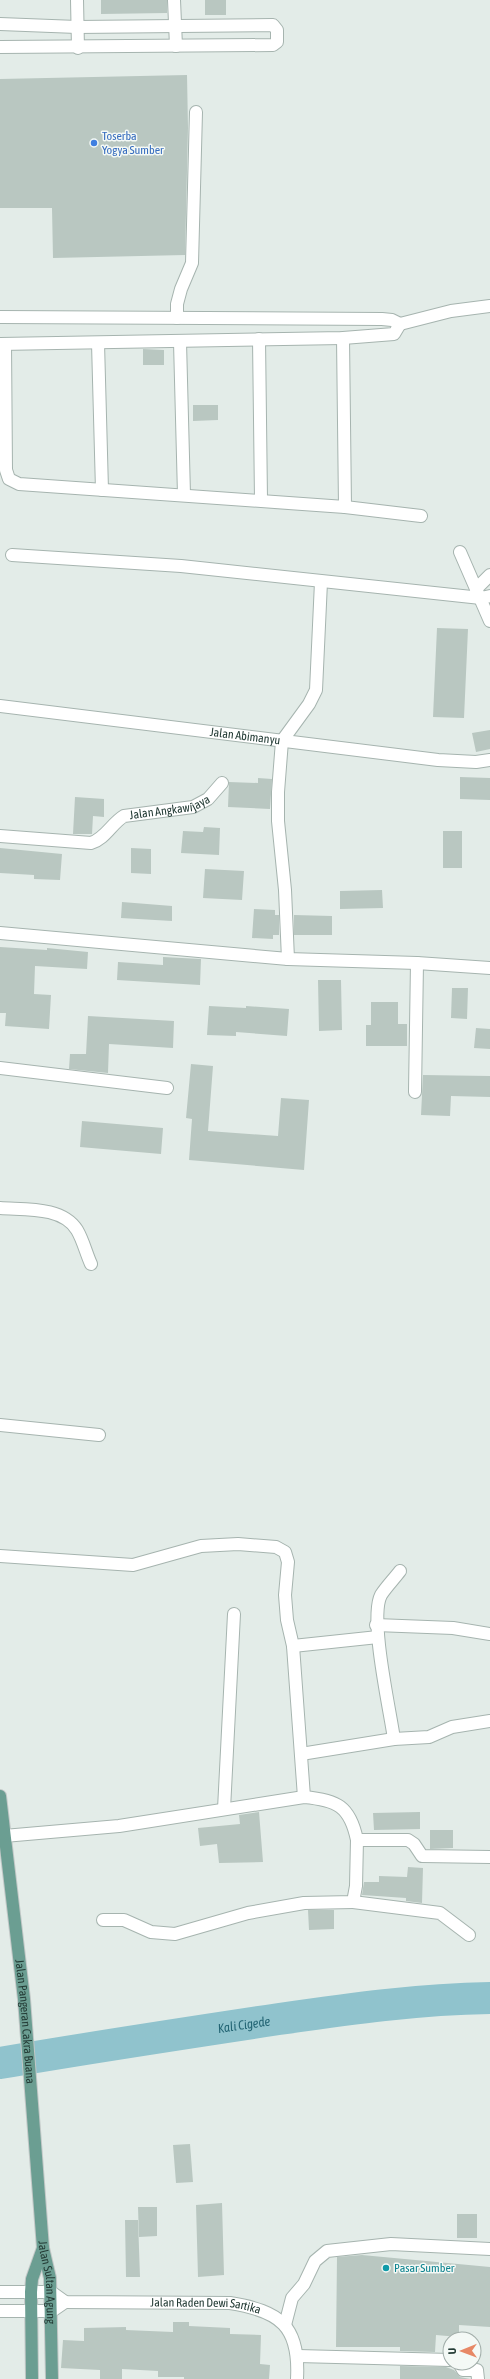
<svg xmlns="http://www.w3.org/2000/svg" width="490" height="2379" viewBox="0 0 490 2379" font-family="'Asap Condensed',sans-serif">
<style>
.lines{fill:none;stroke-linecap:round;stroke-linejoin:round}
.river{stroke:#90c3cd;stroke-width:32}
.building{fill:#b9c7c1}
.minor-casing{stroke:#a6b4af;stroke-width:14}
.major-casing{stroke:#c2c8c7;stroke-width:14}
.minor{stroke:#fff;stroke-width:12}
.major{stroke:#6b9e92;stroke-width:12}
.shop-dot{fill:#3f7fe0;stroke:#f4f9f6;stroke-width:1.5}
.culture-dot{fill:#0f9aa8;stroke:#f4f9f6;stroke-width:1.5}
.labels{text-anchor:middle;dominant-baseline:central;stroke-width:3;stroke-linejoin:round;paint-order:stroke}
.shop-label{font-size:12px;fill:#366cbe;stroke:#f4f9f6;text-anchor:start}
.street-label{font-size:12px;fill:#243c36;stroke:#f4f9f6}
.culture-label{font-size:12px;fill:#0d838f;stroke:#f4f9f6;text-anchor:start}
.water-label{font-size:13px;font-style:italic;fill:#236574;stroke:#f4f9f6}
</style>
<rect width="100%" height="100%" fill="#e3ece8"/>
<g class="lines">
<!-- river -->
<path class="river" id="s1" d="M 0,2063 C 93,2047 186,2033 279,2019 C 349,2009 419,1999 490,1998"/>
</g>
<!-- building -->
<path class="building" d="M 101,0 L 167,0 L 167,13 L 101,14 Z
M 205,0 L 226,0 L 226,15 L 205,15 Z
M 187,75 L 188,128 L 185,255 L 53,258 L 52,208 L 0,208 L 0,79 Z
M 143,349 L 164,350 L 164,365 L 143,365 Z
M 193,405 L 218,405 L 218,420 L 193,421 Z
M 437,628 L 468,629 L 464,718 L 433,717 Z
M 490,730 L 490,749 L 476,752 L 472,733 Z
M 460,777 L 490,778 L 490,800 L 460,799 Z
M 258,778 L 272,779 L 270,809 L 228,807 L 229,782 L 258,783 Z
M 75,797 L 104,799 L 104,817 L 93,816 L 92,834 L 73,834 Z
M 204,827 L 220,828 L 219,855 L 181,853 L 183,831 L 203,832 Z
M 443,831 L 462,831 L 462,868 L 443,868 Z
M 0,848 L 62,854 L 60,880 L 34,879 L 34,875 L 0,873 Z
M 131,848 L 151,849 L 151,874 L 131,873 Z
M 205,869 L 244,871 L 242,900 L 203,898 Z
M 382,890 L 383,908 L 340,909 L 340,891 Z
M 122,902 L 172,906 L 172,921 L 121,918 Z
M 254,909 L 275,910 L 275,915 L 279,915 L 279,935 L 273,935 L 273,939 L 252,938 Z
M 294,915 L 332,916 L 332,935 L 294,935 Z
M 0,947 L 47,950 L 47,948 L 88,952 L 87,969 L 35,966 L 34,994 L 51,995 L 49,1029 L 5,1026 L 6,1013 L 0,1013 Z
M 163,957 L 201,959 L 200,985 L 117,980 L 118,962 L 163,965 Z
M 318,980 L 341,980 L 342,1030 L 319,1031 Z
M 452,988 L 468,988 L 467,1019 L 451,1018 Z
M 371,1002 L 398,1002 L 398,1024 L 407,1024 L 407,1046 L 366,1046 L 366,1025 L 371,1025 Z
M 209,1006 L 246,1008 L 246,1006 L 289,1009 L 287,1036 L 236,1032 L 236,1036 L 207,1035 Z
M 88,1016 L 174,1021 L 173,1048 L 109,1044 L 108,1073 L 69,1069 L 70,1054 L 86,1054 Z
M 476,1028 L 490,1029 L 490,1049 L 474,1048 Z
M 191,1064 L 213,1066 L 208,1131 L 278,1136 L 281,1098 L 309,1100 L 304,1170 L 189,1160 L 192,1119 L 186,1118 Z
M 423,1075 L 490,1076 L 490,1097 L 451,1096 L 450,1116 L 421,1115 Z
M 82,1121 L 163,1128 L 161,1154 L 80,1147 Z
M 259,1812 L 263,1862 L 219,1863 L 217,1844 L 200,1846 L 198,1828 L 240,1824 L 239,1815 Z
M 420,1812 L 420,1829 L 374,1830 L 373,1813 Z
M 430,1830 L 453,1830 L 453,1848 L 430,1849 Z
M 408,1867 L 423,1868 L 422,1903 L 406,1901 L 406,1898 L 362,1895 L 364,1882 L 379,1882 L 379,1876 L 407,1877 Z
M 308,1910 L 334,1910 L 334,1929 L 309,1930 Z
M 190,2144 L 193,2182 L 176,2183 L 173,2145 Z
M 222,2203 L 224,2275 L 198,2277 L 196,2205 Z
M 138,2207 L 157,2207 L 157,2236 L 139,2237 Z
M 457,2214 L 477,2214 L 477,2238 L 457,2238 Z
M 125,2220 L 138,2220 L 140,2277 L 126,2277 Z
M 362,2255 L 490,2267 L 490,2327 L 459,2325 L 459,2337 L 436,2335 L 435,2352 L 400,2351 L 400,2347 L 336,2347 L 337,2257 Z
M 173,2322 L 189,2322 L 189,2326 L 230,2328 L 230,2334 L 261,2335 L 260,2364 L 270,2365 L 269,2379 L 184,2379 L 184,2377 L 158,2377 L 158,2371 L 122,2369 L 122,2379 L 100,2379 L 100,2370 L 61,2368 L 63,2340 L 84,2341 L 84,2328 L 126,2327 L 126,2330 L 173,2332 Z
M 400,2366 L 446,2367 L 454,2370 L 460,2377 L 470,2379 L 400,2379 Z"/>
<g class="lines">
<defs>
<g id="minor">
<path d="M 77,0 L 78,48"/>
<path d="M 174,0 L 176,46"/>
<path d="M 0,24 L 77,27 L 273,25 L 277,30 L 277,42 L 273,45 L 0,47"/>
<path d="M 0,317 L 382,319 L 392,320 L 400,324 L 394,334 L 343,338 L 0,344"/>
<path d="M 177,318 L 177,304 L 181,289 L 192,263 L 196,112"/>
<path d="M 400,324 L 451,311 L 490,306"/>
<path d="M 259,339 L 261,500"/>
<path d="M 180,342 L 184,495"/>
<path d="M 98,343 L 102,490"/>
<path d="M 5,344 L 6,470 L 9,479 L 19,484 L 345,507 L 343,338"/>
<path d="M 345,507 L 421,516"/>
<path d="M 460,552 L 490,621"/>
<path d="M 12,555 L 181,566 L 481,598 L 490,596"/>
<path d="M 476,589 L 490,575"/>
<path id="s2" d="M 0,706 L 438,760 L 476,762 L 490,760"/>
<path id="s3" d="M 0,836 L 91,843 C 105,839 112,823 124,816 L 193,807 L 208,799 L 222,783"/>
<path d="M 0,933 L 288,959 L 417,963 L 490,968"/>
<path d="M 288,959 L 285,890 L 278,821 L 278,792 L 282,741 L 309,704 L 316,690 L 321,582"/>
<path d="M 0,1068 L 167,1088"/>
<path d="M 415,1092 L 417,963"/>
<path d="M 0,1208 C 24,1210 62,1206 77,1230 C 83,1240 86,1253 91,1264"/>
<path d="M 0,1425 L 99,1435"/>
<path d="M 0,1556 L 133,1565 L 201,1546 L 238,1544 L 276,1547 L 285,1552 L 288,1562 L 285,1595 L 287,1620 L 293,1646 L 304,1797"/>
<path d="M 376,1625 L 453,1628 L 490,1634"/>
<path d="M 293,1646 L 378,1637"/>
<path d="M 394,1739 C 390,1710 369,1618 381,1595 C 386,1587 394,1579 400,1571"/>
<path d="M 301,1754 L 394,1739 L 429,1737 L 452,1727 L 490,1721"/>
<path d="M 224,1809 L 234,1614"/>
<path d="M 4,1836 L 119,1826 L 304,1797 C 337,1800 350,1806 357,1840 L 408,1840 L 414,1844 L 422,1856 L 490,1857"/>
<path d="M 353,1902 L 440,1913 L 469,1935"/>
<path d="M 103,1920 L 124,1920 L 151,1932 L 175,1934 L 248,1913 L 304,1903 L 353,1902 L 356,1886 L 357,1840"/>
<path id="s4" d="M 0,2292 L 51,2292 L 65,2302 L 230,2303 C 280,2311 300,2326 297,2379"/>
<path d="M 0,2311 L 52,2311 L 65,2302"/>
<path d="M 285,2325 L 292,2298 L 304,2284 L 315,2261 L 327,2251 L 391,2244 L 490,2249"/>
<path d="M 298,2356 L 450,2360"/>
<path d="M 459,2363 L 463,2370 L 477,2370 L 478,2379"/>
</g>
<g id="major">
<path id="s5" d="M 0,1796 L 24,1999 L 43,2248 L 50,2278 L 52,2379"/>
<path d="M 32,2379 L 31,2292 L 32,2279 L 43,2248"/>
</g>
</defs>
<!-- minor casing -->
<use href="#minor" class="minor-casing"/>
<!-- major casing -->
<use href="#major" class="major-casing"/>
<!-- minor -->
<use href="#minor" class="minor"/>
<!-- major -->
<use href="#major" class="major"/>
</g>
<!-- markers -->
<circle class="shop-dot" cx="94" cy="143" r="4"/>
<circle class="culture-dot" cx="386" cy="2268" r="4"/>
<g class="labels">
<!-- shop labels -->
<g class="shop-label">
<text x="102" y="136">Toserba<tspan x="102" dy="14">Yogya Sumber</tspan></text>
</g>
<!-- street labels -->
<g class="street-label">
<text stroke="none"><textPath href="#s2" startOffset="247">Jalan Abimanyu</textPath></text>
<text stroke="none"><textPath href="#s3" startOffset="181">Jalan Angkawijaya</textPath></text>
<text stroke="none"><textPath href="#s5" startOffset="227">Jalan Pangeran Cakra Buana</textPath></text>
<text stroke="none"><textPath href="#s5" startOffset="489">Jalan Sultan Agung</textPath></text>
<text stroke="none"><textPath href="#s4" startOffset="209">Jalan Raden Dewi Sartika</textPath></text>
</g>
<!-- culture labels -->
<g class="culture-label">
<text x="394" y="2268">Pasar Sumber</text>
</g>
<!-- water labels -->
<g class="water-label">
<text stroke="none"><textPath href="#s1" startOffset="247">Kali Cigede</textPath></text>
</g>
</g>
<!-- north arrow -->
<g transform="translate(462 2351) rotate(269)"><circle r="19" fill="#f4f9f6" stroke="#a1ada9"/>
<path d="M0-3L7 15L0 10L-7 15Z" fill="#e78866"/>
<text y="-6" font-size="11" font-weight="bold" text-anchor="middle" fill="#243c36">U</text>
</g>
</svg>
